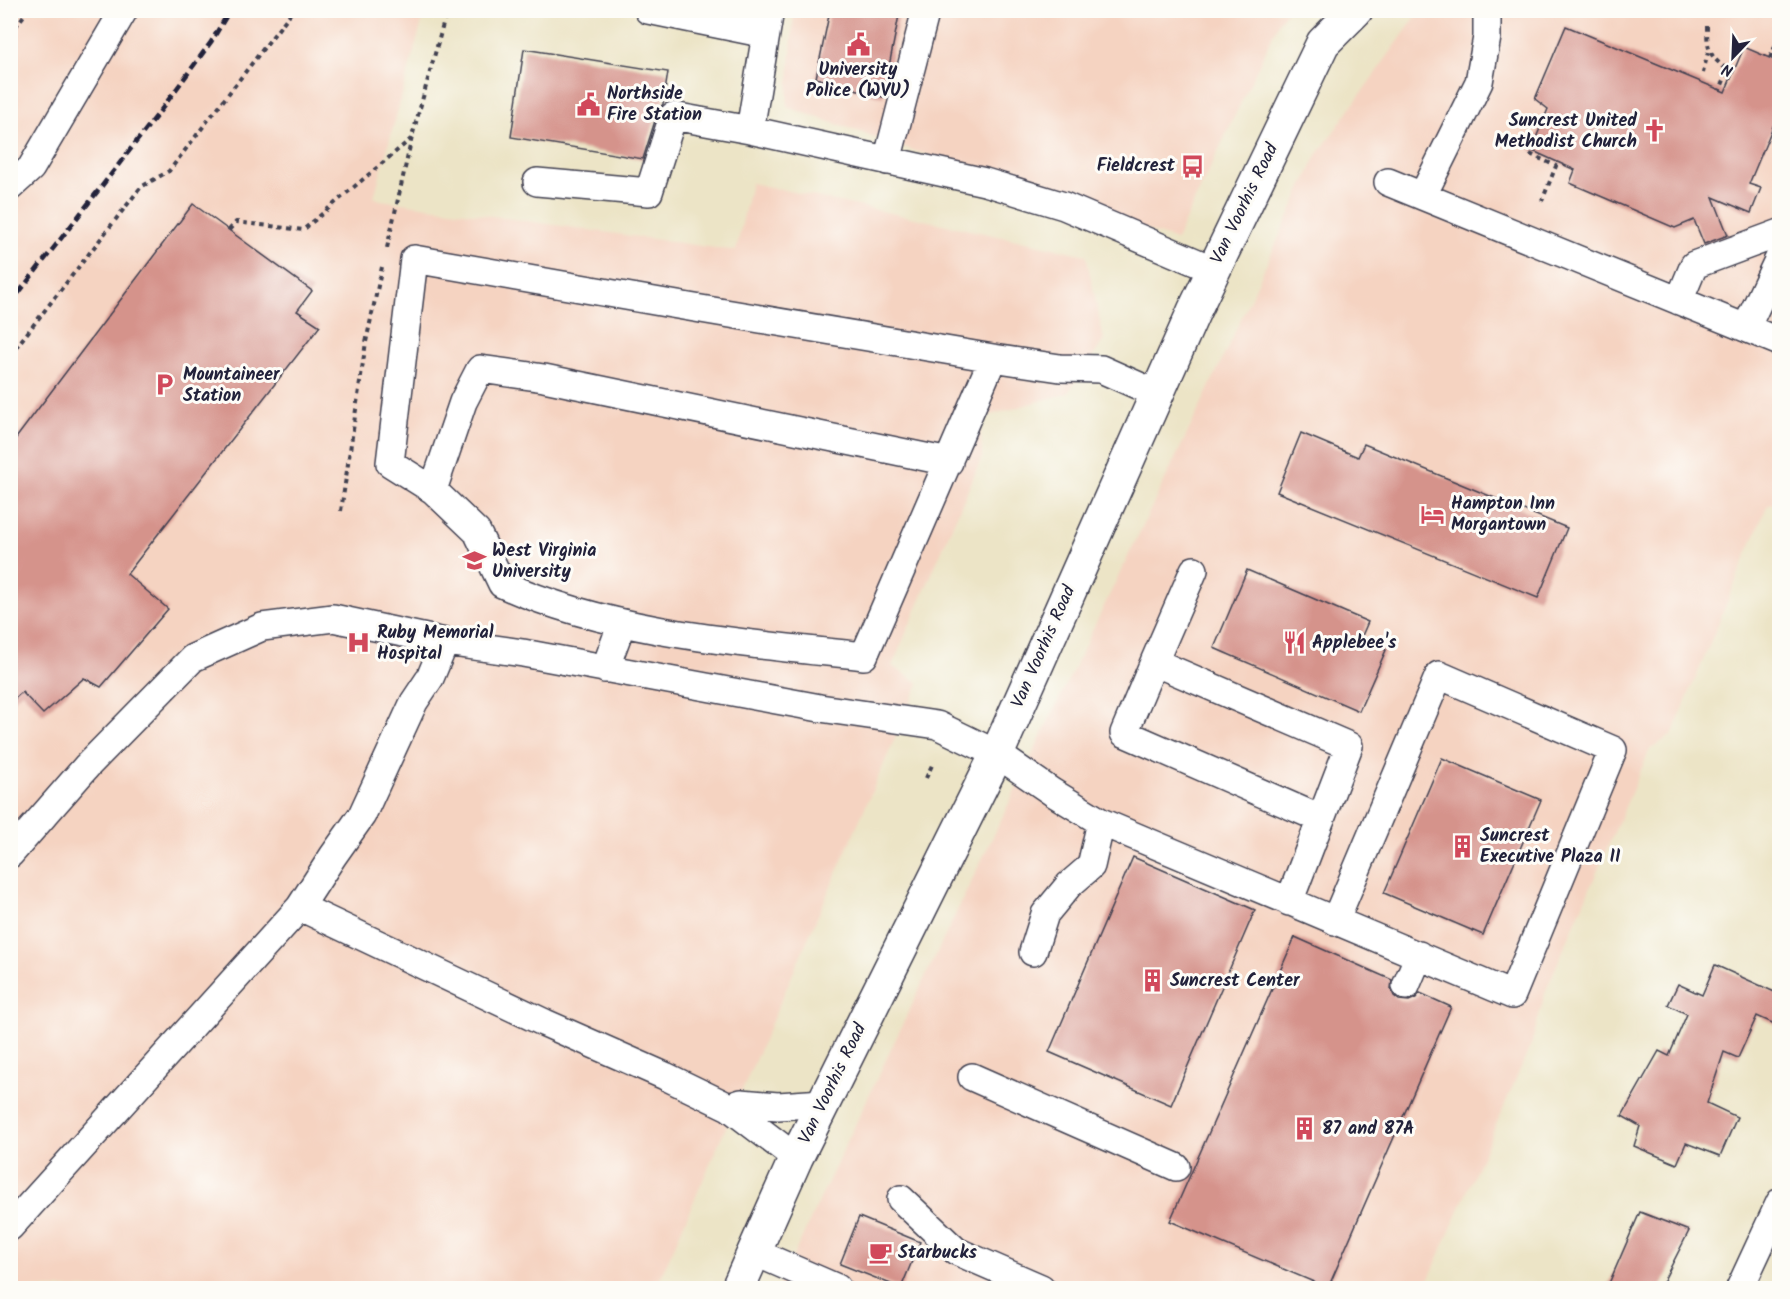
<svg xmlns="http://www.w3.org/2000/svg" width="1790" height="1299" viewBox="0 0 1790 1299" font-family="Kalam,sans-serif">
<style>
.built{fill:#f5d3c1}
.building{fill:#d5938b}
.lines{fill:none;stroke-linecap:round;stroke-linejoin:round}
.minor-casing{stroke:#403f50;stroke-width:30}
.major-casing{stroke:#403f50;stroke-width:36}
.path{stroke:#403f50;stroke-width:4;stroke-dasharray:4.5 4.5;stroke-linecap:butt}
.minor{stroke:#fff;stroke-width:27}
.major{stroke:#fff;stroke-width:33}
.rail{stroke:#22223b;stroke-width:4.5;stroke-dasharray:9 4.5;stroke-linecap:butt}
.labels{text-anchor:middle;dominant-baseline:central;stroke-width:6;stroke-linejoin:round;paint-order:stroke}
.poi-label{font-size:18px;font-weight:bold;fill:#22223b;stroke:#fdfcf7;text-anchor:start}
.street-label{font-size:18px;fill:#22223b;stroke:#fdfcf7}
</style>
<rect width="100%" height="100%" fill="#fdfcf7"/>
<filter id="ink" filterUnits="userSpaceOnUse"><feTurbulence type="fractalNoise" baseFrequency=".0167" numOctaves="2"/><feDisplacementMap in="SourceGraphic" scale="12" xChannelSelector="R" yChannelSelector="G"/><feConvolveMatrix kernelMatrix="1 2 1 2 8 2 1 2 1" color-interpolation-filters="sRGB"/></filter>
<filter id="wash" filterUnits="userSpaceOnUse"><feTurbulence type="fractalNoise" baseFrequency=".008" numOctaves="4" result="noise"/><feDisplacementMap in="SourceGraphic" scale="24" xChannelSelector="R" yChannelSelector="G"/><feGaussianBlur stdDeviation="1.35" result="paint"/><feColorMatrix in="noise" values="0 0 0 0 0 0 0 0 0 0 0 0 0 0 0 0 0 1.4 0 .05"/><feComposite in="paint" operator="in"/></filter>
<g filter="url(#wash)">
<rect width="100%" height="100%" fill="#ece4c6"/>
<!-- built -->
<path class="built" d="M 10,11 L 425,11 L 374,197 L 380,200 L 736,251 L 751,183 L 1086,255 L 1104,340 L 1068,393 L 980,418 L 982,457 L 892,666 L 919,683 L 656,1288 L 11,1288 Z
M 794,11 L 1287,11 L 1280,20 L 1176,240 L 787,107 Z
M 1420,11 L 1779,11 L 1779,501 L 1767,506 L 1672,735 L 1650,749 L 1546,990 L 1532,1042 L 1425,1288 L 778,1288 L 916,996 L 1201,405 L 1317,155 Z"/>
<g id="blocks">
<!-- building -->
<path class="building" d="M 830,10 L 900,10 L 883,97 L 816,78 Z
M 1566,26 L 1725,92 L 1744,47 L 1779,62 L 1779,112 L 1749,184 L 1761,188 L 1751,213 L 1713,197 L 1728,235 L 1704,244 L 1694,220 L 1675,228 L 1570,183 L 1575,170 L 1531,150 L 1548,109 L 1535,99 Z
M 524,49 L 668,72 L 663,104 L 658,111 L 643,159 L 511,137 Z
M 193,204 L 312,291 L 297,311 L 320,326 L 127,574 L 168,609 L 101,687 L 84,678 L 43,714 L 22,692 L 10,703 L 10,446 Z
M 1301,433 L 1358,457 L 1364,444 L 1567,528 L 1538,598 L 1277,492 Z
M 1247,570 L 1368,622 L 1361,638 L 1386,650 L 1359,711 L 1214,648 Z
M 1442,758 L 1541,800 L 1483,935 L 1384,893 Z
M 1133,857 L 1255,910 L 1171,1105 L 1049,1052 Z
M 1295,937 L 1392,980 L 1391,989 L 1394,996 L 1399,1000 L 1409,1001 L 1416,998 L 1420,993 L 1451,1007 L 1328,1288 L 1170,1221 Z
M 1715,965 L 1779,994 L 1779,1026 L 1757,1016 L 1738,1058 L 1724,1052 L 1707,1103 L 1737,1117 L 1720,1156 L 1686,1143 L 1677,1164 L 1634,1146 L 1640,1126 L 1622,1116 L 1659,1051 L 1669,1056 L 1687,1014 L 1668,1005 L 1678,984 L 1702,995 Z
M 1640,1212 L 1689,1231 L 1660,1288 L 1607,1288 Z
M 859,1217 L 920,1242 L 901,1288 L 840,1264 Z"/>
</g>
</g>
<g filter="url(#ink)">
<use href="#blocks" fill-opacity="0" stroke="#403f50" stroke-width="1.5"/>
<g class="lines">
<defs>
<path id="minor" d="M 648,10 L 766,34
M 750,130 L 770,10
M 887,161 L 926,10
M 537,182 L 649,192 L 673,116 L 750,130 L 985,182 L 1064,206 L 1214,270
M 1388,182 L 1780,342
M 10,187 L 31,168 L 124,10
M 1423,195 L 1479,82 L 1487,37 L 1487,10
M 1679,301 L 1694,265 L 1780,233
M 1746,328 L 1780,256
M 993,358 L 864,656 C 744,643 613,634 502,584 L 477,532 L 433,490 L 390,463 L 414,259 L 689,307 L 993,358 L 1060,368 L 1101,369 L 1157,394
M 433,490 L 463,402 L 480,369 L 544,378 L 949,462
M 1154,662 L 1194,570
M 605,669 L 622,623
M 10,854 L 87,766 L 193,658 L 262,627 L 333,618 L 445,642 L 523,653 L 820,708 L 937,725 L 997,754 L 1052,792 L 1101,822 L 1512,995 L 1613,750 L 1439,675 L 1335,921
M 1289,902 L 1349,746 L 1154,662 L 1124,733 L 1321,819
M 300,907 L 545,1023 L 665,1076 L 729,1107 L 796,1158
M 1033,952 L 1045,914 L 1069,885 L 1091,866 L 1101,822
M 1406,986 L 1419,955
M 972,1077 L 1176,1167
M 729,1107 L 741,1103 L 778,1106 L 823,1103
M 901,1199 L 956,1251 L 1041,1288
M 10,1227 L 300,907 L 333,856 L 362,815 L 414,702 L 430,678 L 445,642
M 754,1252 L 837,1288
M 1740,1288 L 1780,1202"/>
<path id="major" d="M 738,1288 L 796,1158 L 997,754 L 1194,311 L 1323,43 L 1356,10"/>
</defs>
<!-- minor casing -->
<use href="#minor" class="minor-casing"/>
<!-- major casing -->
<use href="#major" class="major-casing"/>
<!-- path -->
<path class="path" d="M 1707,26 C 1707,50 1709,56 1728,70 L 1720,90
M 10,34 L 28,10
M 1770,58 L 1780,35
M 1703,73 L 1708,52
M 1530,154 L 1556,166 L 1542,201
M 229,230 L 236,222 L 303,230 L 412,138
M 387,248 L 412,137 L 447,10
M 10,355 L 141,187 L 169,171 L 293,10
M 341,511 L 366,342 L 382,267
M 926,778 L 933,763"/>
<!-- minor -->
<use href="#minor" class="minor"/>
<!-- major -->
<use href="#major" class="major"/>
<!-- rail -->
<path class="rail" d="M 10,304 L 161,110 L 211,42 L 230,10"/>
</g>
</g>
<!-- icons -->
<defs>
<symbol id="civic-bare" viewBox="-9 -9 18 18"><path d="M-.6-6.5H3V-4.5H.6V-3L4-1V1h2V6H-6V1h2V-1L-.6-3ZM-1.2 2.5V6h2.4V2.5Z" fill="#d1495b" stroke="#fdfcf7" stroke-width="2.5" paint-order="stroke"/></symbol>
<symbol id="church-bare" viewBox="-9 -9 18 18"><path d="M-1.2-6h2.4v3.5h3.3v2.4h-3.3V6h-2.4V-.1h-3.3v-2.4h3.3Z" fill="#d1495b" stroke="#fdfcf7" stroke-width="2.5" paint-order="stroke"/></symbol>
<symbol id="bus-bare" viewBox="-9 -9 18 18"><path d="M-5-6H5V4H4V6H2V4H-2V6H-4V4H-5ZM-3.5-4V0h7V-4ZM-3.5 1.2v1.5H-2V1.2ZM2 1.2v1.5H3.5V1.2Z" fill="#d1495b" stroke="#fdfcf7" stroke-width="2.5" paint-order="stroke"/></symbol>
<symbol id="parking-bare" viewBox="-9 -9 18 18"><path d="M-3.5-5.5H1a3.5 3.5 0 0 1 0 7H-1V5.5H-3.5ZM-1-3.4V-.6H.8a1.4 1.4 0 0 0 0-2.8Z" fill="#d1495b" stroke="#fdfcf7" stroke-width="2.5" paint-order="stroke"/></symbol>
<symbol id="hotel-bare" viewBox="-9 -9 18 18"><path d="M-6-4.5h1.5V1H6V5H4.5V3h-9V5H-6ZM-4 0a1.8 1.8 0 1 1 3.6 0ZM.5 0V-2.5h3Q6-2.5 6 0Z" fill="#d1495b" stroke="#fdfcf7" stroke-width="2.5" paint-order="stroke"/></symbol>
<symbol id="university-bare" viewBox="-9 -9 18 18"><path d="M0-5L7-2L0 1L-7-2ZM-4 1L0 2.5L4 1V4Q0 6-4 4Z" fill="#d1495b" stroke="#fdfcf7" stroke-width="2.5" paint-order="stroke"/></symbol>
<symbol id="hospital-bare" viewBox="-9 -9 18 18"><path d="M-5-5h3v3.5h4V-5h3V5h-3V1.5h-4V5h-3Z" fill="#d1495b" stroke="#fdfcf7" stroke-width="2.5" paint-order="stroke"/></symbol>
<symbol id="restaurant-bare" viewBox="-9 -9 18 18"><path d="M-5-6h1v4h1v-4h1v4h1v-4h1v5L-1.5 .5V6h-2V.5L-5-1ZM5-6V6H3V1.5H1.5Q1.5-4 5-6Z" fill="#d1495b" stroke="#fdfcf7" stroke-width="2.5" paint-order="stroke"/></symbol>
<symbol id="building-bare" viewBox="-9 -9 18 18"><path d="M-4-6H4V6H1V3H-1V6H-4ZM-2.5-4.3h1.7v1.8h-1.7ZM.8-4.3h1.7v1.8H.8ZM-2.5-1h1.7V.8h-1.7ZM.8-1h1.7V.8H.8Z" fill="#d1495b" stroke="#fdfcf7" stroke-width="2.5" paint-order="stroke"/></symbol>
<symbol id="cafe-bare" viewBox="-9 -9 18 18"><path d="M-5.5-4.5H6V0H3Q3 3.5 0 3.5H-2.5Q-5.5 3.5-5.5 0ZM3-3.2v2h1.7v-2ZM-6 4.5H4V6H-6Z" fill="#d1495b" stroke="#fdfcf7" stroke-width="2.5" paint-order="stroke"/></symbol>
</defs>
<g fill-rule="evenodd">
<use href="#civic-bare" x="842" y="28" width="33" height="33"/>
<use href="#civic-bare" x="572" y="88" width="33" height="33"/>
<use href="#church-bare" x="1638" y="114" width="33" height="33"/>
<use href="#bus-bare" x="1176" y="150" width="33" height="33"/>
<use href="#parking-bare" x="148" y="368" width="33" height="33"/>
<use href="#hotel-bare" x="1416" y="498" width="33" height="33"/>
<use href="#university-bare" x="458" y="544" width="33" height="33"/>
<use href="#hospital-bare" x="342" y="626" width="33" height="33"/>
<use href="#restaurant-bare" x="1278" y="626" width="33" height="33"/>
<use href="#building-bare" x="1446" y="830" width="33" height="33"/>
<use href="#building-bare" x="1136" y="964" width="33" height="33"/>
<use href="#building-bare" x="1288" y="1112" width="33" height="33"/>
<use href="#cafe-bare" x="864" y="1236" width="33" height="33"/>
</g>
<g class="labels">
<!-- poi labels -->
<g class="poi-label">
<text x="858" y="70" text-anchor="middle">University<tspan x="858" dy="21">Police (WVU)</tspan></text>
<text x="607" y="94">Northside<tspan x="607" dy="21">Fire Station</tspan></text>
<text x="1637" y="121" text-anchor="end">Suncrest United<tspan x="1637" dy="21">Methodist Church</tspan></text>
<text x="1175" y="166" text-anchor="end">Fieldcrest</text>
<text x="183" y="375">Mountaineer<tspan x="183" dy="21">Station</tspan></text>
<text x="1451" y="504">Hampton Inn<tspan x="1451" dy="21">Morgantown</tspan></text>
<text x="492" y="551">West Virginia<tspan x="492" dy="21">University</tspan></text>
<text x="377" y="633">Ruby Memorial<tspan x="377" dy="21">Hospital</tspan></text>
<text x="1312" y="643">Applebee's</text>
<text x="1480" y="836">Suncrest<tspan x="1480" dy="21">Executive Plaza II</tspan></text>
<text x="1170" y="981">Suncrest Center</text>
<text x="1322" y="1129">87 and 87A</text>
<text x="898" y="1253">Starbucks</text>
</g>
<!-- street labels -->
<g class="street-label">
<text transform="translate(1245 204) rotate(-64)">Van Voorhis Road</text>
<text transform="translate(1044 647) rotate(-66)">Van Voorhis Road</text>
<text transform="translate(833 1084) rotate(-64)">Van Voorhis Road</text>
</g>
</g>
<!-- margin -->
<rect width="1790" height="1299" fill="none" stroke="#fdfcf7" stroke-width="36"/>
<!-- north arrow -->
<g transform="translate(1733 57) rotate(203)" stroke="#fdfcf7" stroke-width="4.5" paint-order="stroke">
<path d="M0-4.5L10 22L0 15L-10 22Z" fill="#22223b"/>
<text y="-9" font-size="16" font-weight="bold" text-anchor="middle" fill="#22223b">N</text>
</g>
</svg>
